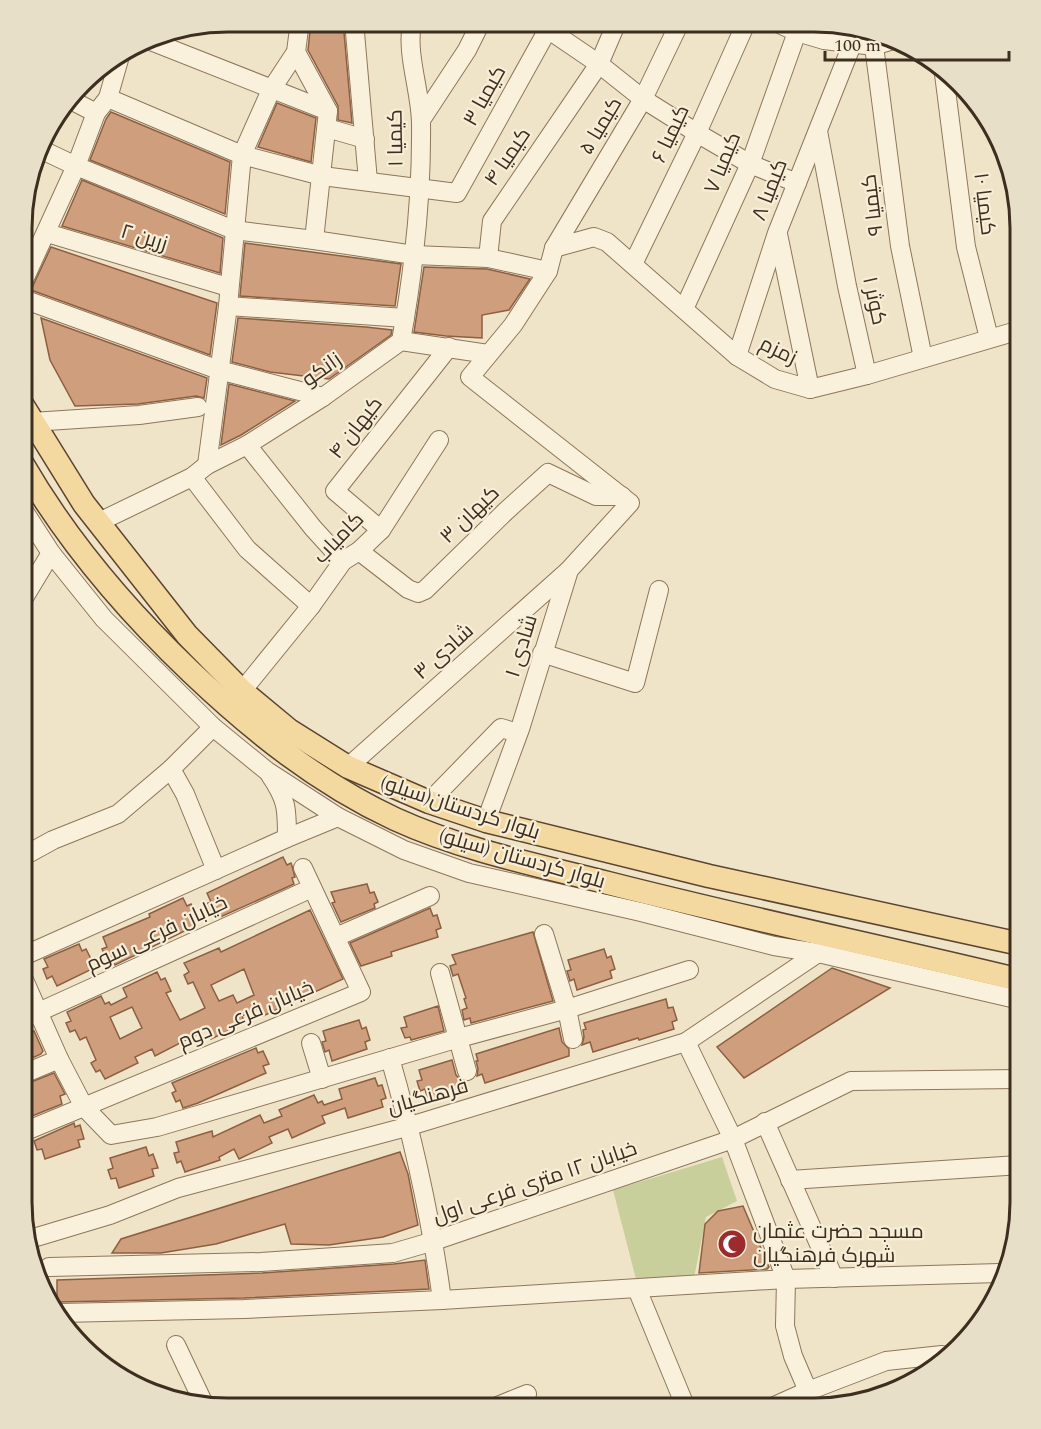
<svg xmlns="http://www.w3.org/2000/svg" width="1041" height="1429" viewBox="0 0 1041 1429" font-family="Spectral,Cairo,serif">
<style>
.green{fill:#c9cf9b}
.building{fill:#cf9f7d;stroke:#8d5f41;stroke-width:1.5;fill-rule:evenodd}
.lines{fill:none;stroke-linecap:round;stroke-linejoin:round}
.minor-casing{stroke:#8d765c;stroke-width:20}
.major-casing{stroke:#5b4430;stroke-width:25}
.minor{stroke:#faf1dc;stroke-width:18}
.major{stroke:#f3d9a0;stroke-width:22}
.labels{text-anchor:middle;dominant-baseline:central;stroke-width:4.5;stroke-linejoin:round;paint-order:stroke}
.street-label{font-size:21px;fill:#3d2e20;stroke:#f7eed8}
.poi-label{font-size:21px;fill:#3d2e20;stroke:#f7eed8;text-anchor:start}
.rim{fill:none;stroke:#3d2e20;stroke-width:3}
</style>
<rect width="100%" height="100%" fill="#f0e4c8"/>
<polygon class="green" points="722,1157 737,1201 706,1217 694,1278 637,1283 613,1190"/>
<g class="building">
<polygon points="311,21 343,21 352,123 338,120 338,106 308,50"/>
<polygon points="277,103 316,118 311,162 258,147"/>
<polygon points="111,112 230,162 225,214 90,160 106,119"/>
<polygon points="82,180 223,238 220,273 62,226"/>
<polygon points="245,243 401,264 395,306 240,296"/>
<polygon points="51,247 217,303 210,355 31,290"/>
<polygon points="424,267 487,269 530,279 509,310 482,315 482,338 446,336 414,332"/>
<polygon points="41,318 207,378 204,398 196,396 138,404 75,406 50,360"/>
<polygon points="238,318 366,327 392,330 391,335 329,379 270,372 232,362"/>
<polygon points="229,384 295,401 241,435 221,445"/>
<polygon points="283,857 287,865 291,863 292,866 295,877 292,878 294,884 218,918 215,911 210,914 206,904 211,902 207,893"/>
<polygon points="367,884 370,893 374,892 378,902 374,904 375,908 341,922 332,903 335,902 331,892"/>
<polygon points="183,898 187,906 191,904 197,917 192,920 195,926 115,965 111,956 106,958 102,949 107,947 103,937 150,917 149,914"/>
<polygon points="430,908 433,916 437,915 441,928 436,930 438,937 391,952 392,956 361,966 350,943"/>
<path d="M310,910L343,979L263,1016L259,1008L242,1016L245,1023L211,1039L207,1029L155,1056L152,1049L135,1057L138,1063L105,1079L100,1070L96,1072L91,1063L96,1060L86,1037L80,1040L75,1030L70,1032L66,1023L71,1021L67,1012L101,996L105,1004L109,1002L111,1005L127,997L123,988L157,972L161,980L165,978L171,991L166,993L180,1020L199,1011L205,1008L193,982L188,984L184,975L189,972L184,963L219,948L221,952ZM244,969L254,995L237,1003L233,995L219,1001L211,985ZM132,1007L142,1028L120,1039L110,1017Z"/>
<polygon points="533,932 553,1001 471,1023 470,1018 464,1020 462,1010 467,1008 464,999 466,998 458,974 453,976 450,966 456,964 452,955"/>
<polygon points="79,944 82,951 86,949 92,961 87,964 90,970 57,986 52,976 47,979 43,969 48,967 44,959"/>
<polygon points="604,949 607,958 611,956 615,969 610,971 612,978 577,990 574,979 570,981 567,971 571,970 568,960"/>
<polygon points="832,968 890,988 744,1078 717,1047"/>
<polygon points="666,999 668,1008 673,1007 677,1020 672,1022 674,1029 639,1040 638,1038 593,1052 590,1042 582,1045 584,1037 583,1030 586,1029 584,1023"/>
<polygon points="438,1006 444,1031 411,1040 410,1037 405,1038 401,1028 407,1027 404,1017"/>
<polygon points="359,1020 362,1029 366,1027 370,1040 365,1042 367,1049 332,1061 329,1050 325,1052 322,1042 326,1041 323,1031"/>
<polygon points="559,1028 562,1042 569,1049 569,1056 485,1083 482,1074 477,1076 478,1069 476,1061 478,1061 476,1054"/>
<polygon points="34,1031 43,1051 41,1054 21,1063 21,1035"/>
<polygon points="256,1048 258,1053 263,1051 269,1064 263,1066 266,1073 198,1103 183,1108 180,1100 176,1102 172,1093 176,1091 172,1083"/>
<polygon points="452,1060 456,1075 462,1081 461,1081 463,1088 428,1100 425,1089 420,1091 417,1081 422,1080 419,1070"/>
<polygon points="54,1073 65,1094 60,1096 62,1104 32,1116 31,1113 27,1114 24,1104 21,1105 21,1086"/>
<polygon points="375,1078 378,1086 382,1085 386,1098 381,1100 383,1107 348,1118 345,1108 322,1116 325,1123 292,1138 288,1129 269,1137 272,1143 239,1159 234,1149 219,1157 220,1160 185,1172 181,1161 177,1163 174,1153 179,1152 176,1142 212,1131 213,1137 260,1115 264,1123 282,1116 279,1110 314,1095 318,1103 322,1101 324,1105 342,1099 339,1089"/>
<polygon points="74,1123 75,1127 80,1125 84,1139 78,1140 80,1147 45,1159 42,1149 37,1150 34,1141"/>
<polygon points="146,1147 149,1156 153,1154 158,1168 152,1169 154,1176 119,1188 116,1178 111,1179 108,1170 113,1168 110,1158"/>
<polygon points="400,1152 408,1174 418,1225 383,1237 329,1245 291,1244 285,1224 216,1244 161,1253 112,1253 121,1239"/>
<polygon points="743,1206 769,1267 767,1269 699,1273 705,1224 718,1211"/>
<polygon points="425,1260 429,1289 244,1298 57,1302 57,1280 262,1273 394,1264"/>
</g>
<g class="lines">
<g class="minor-casing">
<g id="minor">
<polyline points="354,21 368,181"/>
<polyline points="777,23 797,32 824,40 874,46 890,41"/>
<polyline points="549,30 599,64 643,99 697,133 750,164 797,183"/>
<polyline points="148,40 328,111"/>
<polyline points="874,46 900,246 923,358"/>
<polyline points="296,52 328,111 314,240"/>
<polyline points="944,74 966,247 989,338"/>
<polyline points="108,98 242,155 322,176 457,193 552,22"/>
<polyline points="69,99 96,113"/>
<polyline points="421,120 467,50 481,22"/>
<polyline points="327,128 365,139"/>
<polyline points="818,131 847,286 867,375"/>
<polyline points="40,149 76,166 234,230 314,240 414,255 488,258 492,221 599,64 617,22"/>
<polyline points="47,233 228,287"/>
<polyline points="778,234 810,389"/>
<polyline points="554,248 594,237 607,242 737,356 775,379 810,389 867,375 1020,330"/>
<polyline points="488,258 548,271"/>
<polyline points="633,264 697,133 746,23"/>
<polyline points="23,282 76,166 96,113 108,98 120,56"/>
<polyline points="23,299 219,370 323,397"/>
<polyline points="228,306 405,318"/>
<polyline points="684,309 750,164 797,32"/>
<polyline points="401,341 488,354"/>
<polyline points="737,356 777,233 853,42"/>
<polyline points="32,422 139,415 198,407"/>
<polyline points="247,445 313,528 343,561"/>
<polyline points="207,465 228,306 242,155 271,90 296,52 300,21"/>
<polyline points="192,477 247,549 311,606"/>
<polyline points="22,508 51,553 104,619 213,727 267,771 338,817 404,850 469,873 641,912 774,946 818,953 1020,1000"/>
<path d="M99,522L192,477L207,465L247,445L323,397L401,341C414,269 422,195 421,122C420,88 406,55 412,22"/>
<polyline points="381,530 335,491 449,347"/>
<polyline points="359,551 408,589 418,593 425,590 506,511 548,473 596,496 622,496"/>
<polyline points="22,601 51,553"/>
<polyline points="542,653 635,683 659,590"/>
<polyline points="242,691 311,606 343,561 359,551 381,530 439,440"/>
<polyline points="348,767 568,571"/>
<polyline points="171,769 185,794 216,870"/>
<path d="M270,775C287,800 287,808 287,838"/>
<polyline points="429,802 501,728 518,733"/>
<polyline points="486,821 520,729 569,570 630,503 470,377 513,325 548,271 554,248 643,99 680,22"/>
<polyline points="22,857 53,840 118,814 171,769 213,727"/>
<polyline points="544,934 567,1009 573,1039"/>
<polyline points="336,937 430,896"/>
<polyline points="21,957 287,838 338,817"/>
<polyline points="21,973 59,1059 84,1107 111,1135 157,1127 459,1038 567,1009 689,970"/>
<polyline points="440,973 467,1071"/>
<polyline points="21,1020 312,888"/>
<polyline points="686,1042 733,1139 786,1279 785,1326 793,1356 808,1391"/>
<polyline points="311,1043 322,1079"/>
<path d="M390,1058C413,1138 431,1218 442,1300"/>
<polyline points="21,1075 59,1059"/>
<polyline points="765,1122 834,1278"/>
<polyline points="21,1133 361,992 303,868"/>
<polyline points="790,1180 1020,1165"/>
<polyline points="30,1239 110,1215 178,1188 410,1126 686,1042 818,953"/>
<polyline points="49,1267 261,1262 393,1253 434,1241 733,1139 851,1081 1020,1079"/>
<polyline points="637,1289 686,1408"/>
<polyline points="59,1313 244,1309 442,1300 786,1279 1000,1273"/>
<polyline points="176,1345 205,1406"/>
<polyline points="495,1407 527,1394"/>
<polyline points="770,1408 808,1391 886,1361 942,1355"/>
</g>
</g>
<g class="major-casing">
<g id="major">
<polyline points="22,404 84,504 187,635 242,691 289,730 348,767 429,802 486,821 709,876 1020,944"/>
<path d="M22,463C67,541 126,610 191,672C253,731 318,783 395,819C463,850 537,865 608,883C745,918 883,947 1020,980"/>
</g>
</g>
<use href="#minor" class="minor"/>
<use href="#major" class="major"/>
</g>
<defs>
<g id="mosque-disc" transform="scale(1.5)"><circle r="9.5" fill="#9e2a2b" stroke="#f7eed8"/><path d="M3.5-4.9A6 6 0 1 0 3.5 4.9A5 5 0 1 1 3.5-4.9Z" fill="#fff"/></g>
</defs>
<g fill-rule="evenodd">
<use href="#mosque-disc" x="732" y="1244"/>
</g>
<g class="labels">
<g class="street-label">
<text transform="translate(485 96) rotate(-61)">کیمیا ۳</text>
<text transform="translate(601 126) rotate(-59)">کیمیا ۵</text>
<text transform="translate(671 134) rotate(-65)">کیمیا ۶</text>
<text transform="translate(396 138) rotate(-91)">کیمیا ۱</text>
<text transform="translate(508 157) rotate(-56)">کیمیا ۴</text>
<text transform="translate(723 163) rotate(-68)">کیمیا ۷</text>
<text transform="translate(770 190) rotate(-69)">کیمیا ۸</text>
<text transform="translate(984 204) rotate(83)">کیمیا ۱۰</text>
<text transform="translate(873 205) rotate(-97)">کیمیا ۹</text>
<text transform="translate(144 238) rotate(17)">زرین ۲</text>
<text transform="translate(874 301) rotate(78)">کوثر ۱</text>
<text transform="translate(778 351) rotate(26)">زمزم</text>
<text transform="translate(322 370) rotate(-35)">زانکو</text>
<text transform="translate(356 428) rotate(-52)">کیهان ۴</text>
<text transform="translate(470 515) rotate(-44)">کیهان ۳</text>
<text transform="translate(339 538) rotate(-46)">کامیاب</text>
<text transform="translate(522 646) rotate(-73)">شادی ۱</text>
<text transform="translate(444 652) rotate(-42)">شادی ۳</text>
<text transform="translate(460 808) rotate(18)">بلوار کردستان(سیلو)</text>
<text transform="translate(522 859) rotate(16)">بلوار کردستان (سیلو)</text>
<text transform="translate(157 934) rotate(-25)">خیابان فرعی سوم</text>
<text transform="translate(246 1015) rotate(-23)">خیابان فرعی دوم</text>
<text transform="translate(428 1097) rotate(-16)">فرهنگیان</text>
<text transform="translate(535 1183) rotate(-19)">خیابان ۱۲ متری فرعی اول</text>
</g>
<g class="poi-label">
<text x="753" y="1232">مسجد حضرت عثمان<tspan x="753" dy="24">شهرک فرهنگیان</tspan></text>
</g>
</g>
<path d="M0 0H1041V1429H0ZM228 32H814A196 196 0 0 1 1010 228V1202A196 196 0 0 1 814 1398H228A196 196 0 0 1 32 1202V228A196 196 0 0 1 228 32Z" fill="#e8dfc9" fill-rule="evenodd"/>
<path class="rim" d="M228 32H814A196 196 0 0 1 1010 228V1202A196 196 0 0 1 814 1398H228A196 196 0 0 1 32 1202V228A196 196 0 0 1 228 32Z"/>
<path d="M825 51v9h184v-9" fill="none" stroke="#3d2e20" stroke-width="3"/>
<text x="834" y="51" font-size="18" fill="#3d2e20" stroke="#f7eed8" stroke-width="4.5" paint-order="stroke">100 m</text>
</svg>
